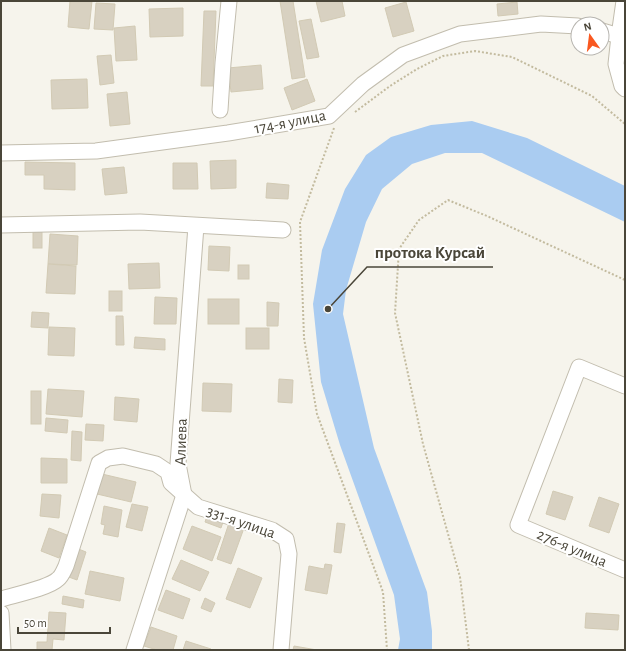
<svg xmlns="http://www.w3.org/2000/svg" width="626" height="651" viewBox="0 0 626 651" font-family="'Alegreya Sans',sans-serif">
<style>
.water{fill:#aaccf1}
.building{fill:#d8d1c1;stroke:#d2cab4}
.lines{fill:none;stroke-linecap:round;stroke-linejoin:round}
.minor-casing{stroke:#c2bdae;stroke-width:17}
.path{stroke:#c3bb9f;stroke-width:2;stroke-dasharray:2 2;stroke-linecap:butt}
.minor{stroke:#fff;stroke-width:15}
.labels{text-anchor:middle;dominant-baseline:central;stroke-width:4;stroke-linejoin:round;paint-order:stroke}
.street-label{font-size:16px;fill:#4a4639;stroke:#fff}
.leader{fill:none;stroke:#4a4639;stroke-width:1.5}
.callout-dot{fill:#4a4639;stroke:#fff;stroke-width:1.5}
.callout-label{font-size:17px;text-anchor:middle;font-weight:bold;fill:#4a4639;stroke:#fff;stroke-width:4;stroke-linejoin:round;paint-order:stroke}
</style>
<rect width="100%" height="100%" fill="#f6f4ec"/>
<polygon class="water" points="472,121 527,138 625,186 625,222 482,153 445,153 412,164 382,189 366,222 346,290 343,314 374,448 427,592 432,631 432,650 398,650 400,639 394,595 340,445 321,382 313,304 322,250 345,189 366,155 391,137 431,125"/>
<g class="building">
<polygon points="70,1 92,1 89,29 68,27"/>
<polygon points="280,1 293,1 305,77 292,79"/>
<polygon points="316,1 342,1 345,16 321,22"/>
<polygon points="406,2 414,31 393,37 385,8"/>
<polygon points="517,2 518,14 498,16 497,4"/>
<polygon points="96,3 115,4 113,30 94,29"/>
<polygon points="183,8 183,36 150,37 149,9"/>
<polygon points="204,11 216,11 213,86 201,86"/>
<polygon points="311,19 319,57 307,59 299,21"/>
<polygon points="135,26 137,60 116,61 114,28"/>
<polygon points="111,55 114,83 100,85 97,56"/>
<polygon points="261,65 263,89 231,92 228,68"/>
<polygon points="87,79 88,108 52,109 51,80"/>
<polygon points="307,79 315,101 292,110 284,88"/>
<polygon points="127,92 130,124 110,126 107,94"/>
<polygon points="236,160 236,188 211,189 210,161"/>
<polygon points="25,162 75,163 75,190 44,189 44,175 25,175"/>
<polygon points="173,163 197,163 198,189 173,189"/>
<polygon points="124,167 127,193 105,195 102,169"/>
<polygon points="267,183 289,185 288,199 266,198"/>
<rect x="33" y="232" width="9" height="16"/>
<polygon points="50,234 78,236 77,265 48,264"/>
<polygon points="209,246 230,247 229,271 208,270"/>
<polygon points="159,263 160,288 129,289 128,264"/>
<polygon points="48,264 76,266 75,294 46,293"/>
<rect x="238" y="265" width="11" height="14"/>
<rect x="109" y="291" width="13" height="20"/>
<polygon points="155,297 177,298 176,324 154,324"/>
<rect x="208" y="299" width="31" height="25"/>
<polygon points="267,302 279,303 278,326 267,326"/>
<polygon points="32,312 49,313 48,328 31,327"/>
<polygon points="116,316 123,316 124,345 116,345"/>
<polygon points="49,327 75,328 74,356 48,355"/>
<rect x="246" y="328" width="23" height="21"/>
<polygon points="135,337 165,339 165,350 134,348"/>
<polygon points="279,379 293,380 292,403 278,402"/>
<polygon points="203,383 232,384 231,412 202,411"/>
<polygon points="48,389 84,391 82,417 46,414"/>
<rect x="31" y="391" width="10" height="33"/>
<polygon points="115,397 139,399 137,422 114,420"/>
<polygon points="46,418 68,420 67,433 45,431"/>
<polygon points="86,424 104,425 103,441 85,440"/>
<polygon points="72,431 82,432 81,461 71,460"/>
<polygon points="41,458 67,459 67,483 41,483"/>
<polygon points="102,474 136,482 131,502 97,494"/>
<polygon points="553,491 573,497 565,520 546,514"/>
<polygon points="42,494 61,495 59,518 40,516"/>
<polygon points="599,497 619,504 609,533 589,526"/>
<polygon points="132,504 148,507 142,531 126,527"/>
<polygon points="104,506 122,510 118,537 103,534 105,525 101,524"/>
<polygon points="207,516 223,522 221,528 205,522"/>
<polygon points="229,523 244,528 231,564 217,559"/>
<polygon points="337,523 345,524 341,553 334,552"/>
<polygon points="192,526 221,537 212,561 183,549"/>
<polygon points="49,528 67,535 59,558 41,551"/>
<polygon points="76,548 86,552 77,580 66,576"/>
<polygon points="181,560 209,572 200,591 172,579"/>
<polygon points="325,564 332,565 327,594 305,590 309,566 324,569"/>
<polygon points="238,568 262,578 250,608 226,599"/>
<polygon points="90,571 124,578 120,601 85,594"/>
<polygon points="166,590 190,599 183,619 158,610"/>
<polygon points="63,596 84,600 83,608 62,604"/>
<polygon points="205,598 215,603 211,612 201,608"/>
<polygon points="49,612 66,613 64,640 53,639 52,650 37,650 37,642 47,642"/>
<polygon points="586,613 619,615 618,630 585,628"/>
<polygon points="151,627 177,636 173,650 157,650 144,646"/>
<polygon points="186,641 211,649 210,650 183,650"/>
<polygon points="294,646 317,650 293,650"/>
</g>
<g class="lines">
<g class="minor-casing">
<g id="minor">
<polyline points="602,31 619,36 616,64 622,86 625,89"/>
<polyline points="619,36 624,1"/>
<polyline points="220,110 223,63 229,1"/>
<polyline points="1,153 96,151 228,133 329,116 363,84 403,55 460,34 541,24 578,26"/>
<polyline points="1,225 140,222 283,230"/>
<polyline points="625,386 579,367 518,525 625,570"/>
<path d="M1,599C14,595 49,588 58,579C62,576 64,570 66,566L99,463L108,458L123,456L156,464L168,472L171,483L198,507L272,530L286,539L289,554L281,650"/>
<polyline points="1,613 3,650"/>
<polyline points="134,650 184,495 178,464 196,226"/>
</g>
</g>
<g class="path">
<polyline points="355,112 390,86 417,69 443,56 475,51 512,57 592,96 625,124"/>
<polyline points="334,128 300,222 304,338 317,414 383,592 387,650"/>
<polyline points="469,650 460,577 423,444 395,313 399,249 419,220 448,200 487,216 625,280"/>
</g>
<use href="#minor" class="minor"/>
</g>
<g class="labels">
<g class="street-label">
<text transform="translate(290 122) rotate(-11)">174-я улица</text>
<text transform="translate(181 442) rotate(-88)">Алиева</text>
<text transform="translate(241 522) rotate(19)">331-я улица</text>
<text transform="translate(572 548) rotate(23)">276-я улица</text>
</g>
</g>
<path class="leader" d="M328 309L367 267H493"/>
<circle class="callout-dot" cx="328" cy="309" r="4"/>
<g class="callout-label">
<text x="430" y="258">протока Курсай</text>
</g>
<rect width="626" height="651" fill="none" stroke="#4a4639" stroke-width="4"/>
<g transform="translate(590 36) rotate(346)"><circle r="19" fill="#ffffff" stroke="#b7b5b0"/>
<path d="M0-3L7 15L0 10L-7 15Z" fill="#f95820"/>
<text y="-6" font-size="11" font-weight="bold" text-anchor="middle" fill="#4a4639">N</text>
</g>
<path d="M18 627v6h92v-6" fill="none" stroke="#4a4639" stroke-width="2"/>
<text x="24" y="627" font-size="12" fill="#4a4639" stroke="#ffffff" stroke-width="3" paint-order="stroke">50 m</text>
</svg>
